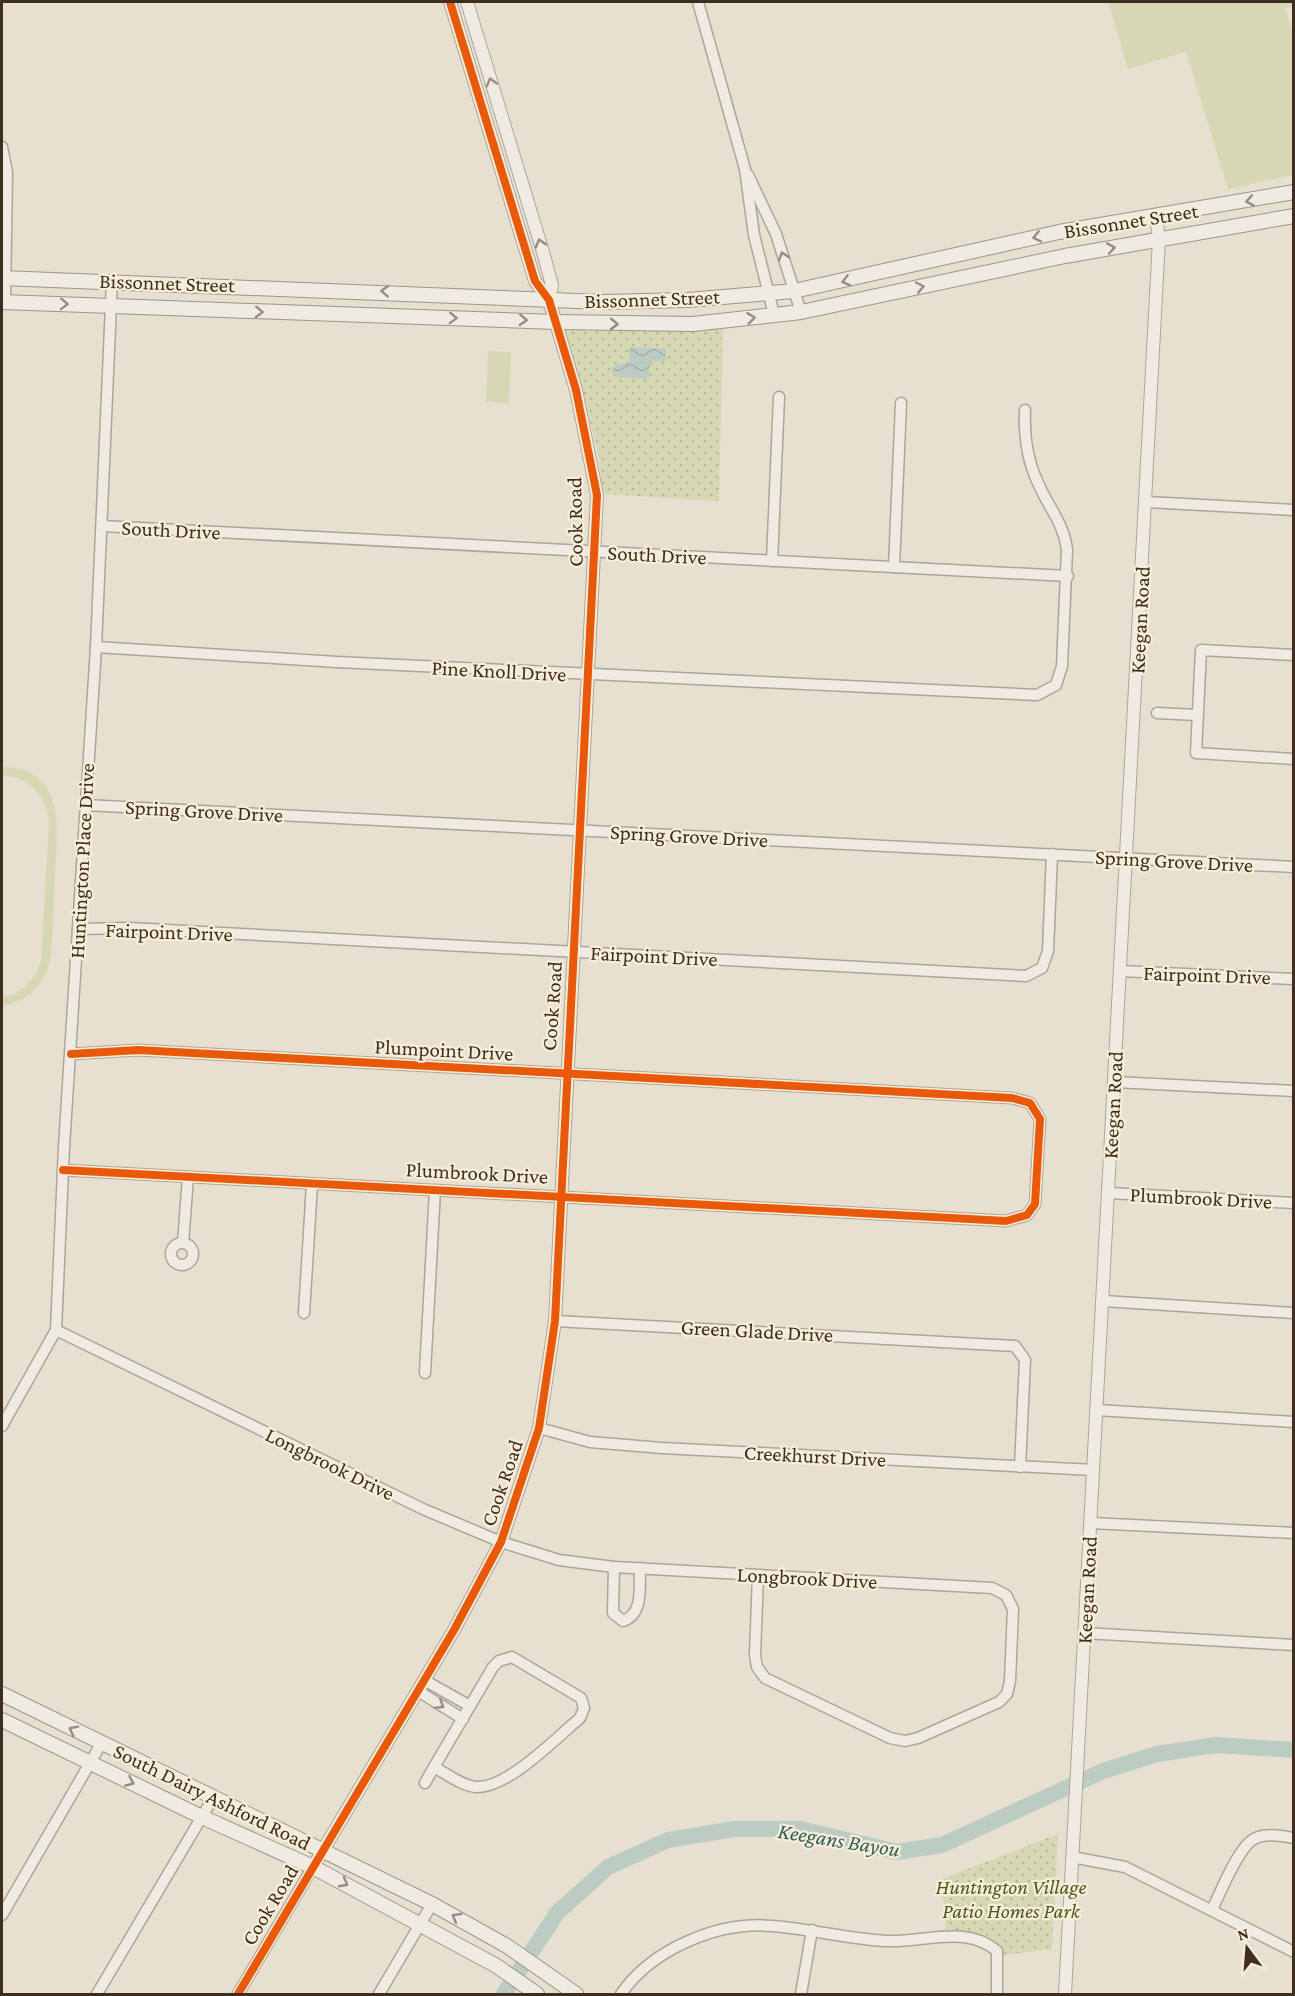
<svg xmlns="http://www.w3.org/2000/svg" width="1295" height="1996" viewBox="0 0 1295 1996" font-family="'Crimson Pro',serif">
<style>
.grass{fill:#d6d7b3}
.park{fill:url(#park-dots)}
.water{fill:url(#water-waves)}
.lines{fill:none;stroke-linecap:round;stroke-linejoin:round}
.river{stroke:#bcccc2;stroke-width:16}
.minor-casing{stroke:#ada599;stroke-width:13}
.tertiary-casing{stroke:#ada599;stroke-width:14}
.secondary-casing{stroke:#9c958a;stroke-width:16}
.minor{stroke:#efebe3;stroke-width:10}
.tertiary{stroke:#efebe3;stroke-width:12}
.secondary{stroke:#efebe3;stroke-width:14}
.cycleway-casing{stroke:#f7eed8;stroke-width:11}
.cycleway{stroke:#e8590c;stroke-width:8}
.oneway{stroke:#968c82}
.labels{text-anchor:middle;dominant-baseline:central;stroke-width:4.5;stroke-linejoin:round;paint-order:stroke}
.street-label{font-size:21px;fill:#3d2e20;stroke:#f7eed8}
.park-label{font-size:21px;font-style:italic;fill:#4d5a26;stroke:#f7eed8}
.water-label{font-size:22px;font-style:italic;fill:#2f5d5a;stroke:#f7eed8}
</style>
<defs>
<pattern id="park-dots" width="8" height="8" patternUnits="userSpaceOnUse" patternTransform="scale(1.5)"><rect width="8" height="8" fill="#d6d7b3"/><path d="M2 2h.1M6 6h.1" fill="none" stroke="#b9b99a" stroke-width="1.8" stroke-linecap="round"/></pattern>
<pattern id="water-waves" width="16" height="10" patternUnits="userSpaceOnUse" patternTransform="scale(1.5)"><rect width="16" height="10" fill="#bcccc2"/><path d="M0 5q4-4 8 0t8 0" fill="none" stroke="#a2b0a6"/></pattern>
</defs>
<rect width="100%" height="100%" fill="#e7e0d1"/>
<g class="grass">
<polygon points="1108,2 1293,2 1293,6 1285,9 1294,33 1293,175 1228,189 1186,52 1128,69"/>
<polygon points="488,351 511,352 509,404 486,401"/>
<path d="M2,767C66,767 58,830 55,874C54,901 53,927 51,954C48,982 30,1001 2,1006V997C22,994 35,980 41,961L49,824C48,797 30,776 2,776Z"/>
</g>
<g class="park">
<polygon points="565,328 723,329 719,501 603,494 597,448"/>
<path d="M1058,1834L1052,1949L1004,1955C998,1933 966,1931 946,1931L942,1879Z"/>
</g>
<polygon class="water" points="630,347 666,349 665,362 650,361 649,379 616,377 612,373 613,368 617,364 629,364"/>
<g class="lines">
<polyline class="river" points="504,1994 557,1913 608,1867 668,1840 735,1829 801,1829 897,1852 942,1845 1103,1771 1157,1754 1216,1745 1294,1750"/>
<g class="minor-casing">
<g id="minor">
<polyline points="698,2 745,169 754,235 774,315"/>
<polyline points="2,147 7,172 5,302"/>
<polyline points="748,175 776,234 801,312"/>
<polyline points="1147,502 1294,510"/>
<polyline points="102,526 1068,576"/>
<polyline points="772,561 779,397"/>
<polyline points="894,567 901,403"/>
<path d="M96,647L337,662L1037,695L1056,685L1062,666L1067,550C1064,523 1048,507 1038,483C1027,460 1024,434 1025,410"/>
<polyline points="1294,655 1201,650 1196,753 1294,759"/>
<polyline points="1157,713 1197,715"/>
<polyline points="85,805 1294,867"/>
<polyline points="78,929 129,928 1026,976 1042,968 1048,951 1052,854"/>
<polyline points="1121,971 1294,979"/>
<polyline points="1115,1082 1294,1091"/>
<polyline points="63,1170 1006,1221 1027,1215 1035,1204 1040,1119 1030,1103 1012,1098 138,1050 71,1054"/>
<polyline points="1109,1193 1294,1203"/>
<polyline points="183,1243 188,1177"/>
<circle cx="182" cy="1254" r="11"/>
<polyline points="1103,1301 1294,1313"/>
<polyline points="304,1313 312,1184"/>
<polyline points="555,1321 1015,1346 1025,1360 1020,1467"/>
<polyline points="56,1330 423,1509 501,1542 559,1560 614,1567 992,1588 1006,1595 1013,1609 1010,1681 1007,1694 999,1702 918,1738 905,1741 890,1738 765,1678 757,1667 755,1655 758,1575"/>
<polyline points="425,1373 435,1190"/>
<polyline points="1097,1410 1294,1422"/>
<polyline points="2,1426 56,1330 64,1147 96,647 112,281"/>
<polyline points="539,1428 590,1442 662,1448 1093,1470"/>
<polyline points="1091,1523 1294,1533"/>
<path d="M614,1567L613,1613L623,1621C644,1614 639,1587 640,1568"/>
<polyline points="1084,1633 1294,1645"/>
<polyline points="424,1680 470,1706"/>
<polyline points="418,1691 463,1719"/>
<path d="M425,1783L434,1767L493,1667L499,1661L512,1657L581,1698L584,1708L580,1718C556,1738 507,1789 476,1787C462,1786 447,1774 434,1767"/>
<polyline points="1072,1857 1125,1867 1294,1952"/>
<path d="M1212,1910C1220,1893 1240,1843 1256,1838C1267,1833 1282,1836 1294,1838"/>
<polyline points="2,1915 101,1744"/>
<polyline points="97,1994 213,1798"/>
<polyline points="238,1994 313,1867"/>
<polyline points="379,1994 432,1904"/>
<path d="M621,1994C652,1949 718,1921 773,1926C811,1929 848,1939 886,1941C924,1943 965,1924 997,1951V1994"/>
<polyline points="801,1994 812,1930"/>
</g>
</g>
<g class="tertiary-casing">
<g id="tertiary">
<polyline points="467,2 543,252 552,285 549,300"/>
<polyline points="313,1867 454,1630 501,1542 539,1428 555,1321 597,495 576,390 549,300 535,281 450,2"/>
<polyline points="1065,1994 1159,239 1156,216"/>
</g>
</g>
<g class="secondary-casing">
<g id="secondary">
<polyline points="2,278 602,302 688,300 794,291 1059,232 1294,192"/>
<polyline points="2,302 556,322 693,324 801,312 1065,256 1294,216"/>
<polyline points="2,1694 432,1904 507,1946 576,1994"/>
<polyline points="2,1720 202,1817 313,1867 495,1965 537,1994"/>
</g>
</g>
<use href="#minor" class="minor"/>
<use href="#tertiary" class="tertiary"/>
<use href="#secondary" class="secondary"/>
<g class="cycleway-casing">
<g id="cycleway">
<polyline points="63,1170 1006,1221 1027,1215 1035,1204 1040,1119 1030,1103 1012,1098 138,1050 71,1054"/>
<polyline points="238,1994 454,1630 501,1542 539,1428 555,1321 597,495 576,390 549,300 535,281 450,2"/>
</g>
</g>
<use href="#cycleway" class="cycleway"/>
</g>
<defs><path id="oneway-chevron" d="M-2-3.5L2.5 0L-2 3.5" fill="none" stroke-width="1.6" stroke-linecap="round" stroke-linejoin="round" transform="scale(1.5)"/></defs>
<g class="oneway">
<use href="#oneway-chevron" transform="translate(491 82) rotate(-106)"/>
<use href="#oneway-chevron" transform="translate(1250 201) rotate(170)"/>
<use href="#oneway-chevron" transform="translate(1037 237) rotate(167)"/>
<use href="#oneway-chevron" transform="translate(540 243) rotate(-107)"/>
<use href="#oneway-chevron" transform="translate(1111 248) rotate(-10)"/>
<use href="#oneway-chevron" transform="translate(783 256) rotate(-108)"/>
<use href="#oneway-chevron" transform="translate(846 281) rotate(166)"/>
<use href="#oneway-chevron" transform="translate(920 287) rotate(-12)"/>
<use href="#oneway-chevron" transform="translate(385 291) rotate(-177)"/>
<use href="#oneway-chevron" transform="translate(64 304) rotate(2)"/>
<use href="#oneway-chevron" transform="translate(259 312) rotate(2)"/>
<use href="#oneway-chevron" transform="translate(453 318) rotate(2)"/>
<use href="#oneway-chevron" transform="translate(751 318) rotate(-7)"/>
<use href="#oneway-chevron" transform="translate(523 320) rotate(3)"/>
<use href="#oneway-chevron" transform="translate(614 324) rotate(1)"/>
<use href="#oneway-chevron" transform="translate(440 1705) rotate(32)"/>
<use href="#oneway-chevron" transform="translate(73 1730) rotate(-153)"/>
<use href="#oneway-chevron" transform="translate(130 1782) rotate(24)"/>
<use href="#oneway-chevron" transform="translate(344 1883) rotate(28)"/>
<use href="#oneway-chevron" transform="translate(456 1917) rotate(-150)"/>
</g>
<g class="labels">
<g class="street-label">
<text transform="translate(1131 221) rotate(-9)">Bissonnet Street</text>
<text transform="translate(167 283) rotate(2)">Bissonnet Street</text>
<text transform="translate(652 299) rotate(-2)">Bissonnet Street</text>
<text transform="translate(575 522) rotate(-91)">Cook Road</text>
<text transform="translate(171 530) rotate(3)">South Drive</text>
<text transform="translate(657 555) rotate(3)">South Drive</text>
<text transform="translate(1140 620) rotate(-87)">Keegan Road</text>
<text transform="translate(499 671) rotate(3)">Pine Knoll Drive</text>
<text transform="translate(204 811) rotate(3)">Spring Grove Drive</text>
<text transform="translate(689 836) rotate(3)">Spring Grove Drive</text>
<text transform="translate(82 861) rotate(-87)">Huntington Place Drive</text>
<text transform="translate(1174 861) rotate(3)">Spring Grove Drive</text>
<text transform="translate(169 932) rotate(2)">Fairpoint Drive</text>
<text transform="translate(654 956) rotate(3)">Fairpoint Drive</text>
<text transform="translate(1207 975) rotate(2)">Fairpoint Drive</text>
<text transform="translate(552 1006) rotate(-86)">Cook Road</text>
<text transform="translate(444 1050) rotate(3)">Plumpoint Drive</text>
<text transform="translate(1113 1105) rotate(-87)">Keegan Road</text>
<text transform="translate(477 1173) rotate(3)">Plumbrook Drive</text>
<text transform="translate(1201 1198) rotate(3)">Plumbrook Drive</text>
<text transform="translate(757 1331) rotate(3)">Green Glade Drive</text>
<text transform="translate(815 1456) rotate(3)">Creekhurst Drive</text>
<text transform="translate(330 1464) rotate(26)">Longbrook Drive</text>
<text transform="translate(502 1483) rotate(-71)">Cook Road</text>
<text transform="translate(807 1578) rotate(3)">Longbrook Drive</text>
<text transform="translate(1087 1590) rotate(-87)">Keegan Road</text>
<text transform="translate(212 1797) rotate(26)">South Dairy Ashford Road</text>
<text transform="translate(270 1905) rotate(-59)">Cook Road</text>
</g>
<g class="park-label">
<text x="1011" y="1887">Huntington Village<tspan x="1011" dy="24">Patio Homes Park</tspan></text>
</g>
<g class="water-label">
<text transform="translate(839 1840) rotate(9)">Keegans Bayou</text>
</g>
</g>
<rect width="1295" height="1996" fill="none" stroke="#3d2e20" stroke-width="6"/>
<g transform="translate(1247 1948) rotate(344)" stroke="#f7eed8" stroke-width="4.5" paint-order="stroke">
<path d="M0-4.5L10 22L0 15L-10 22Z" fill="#3d2e20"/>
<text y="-9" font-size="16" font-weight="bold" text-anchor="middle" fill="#3d2e20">N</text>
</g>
</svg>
